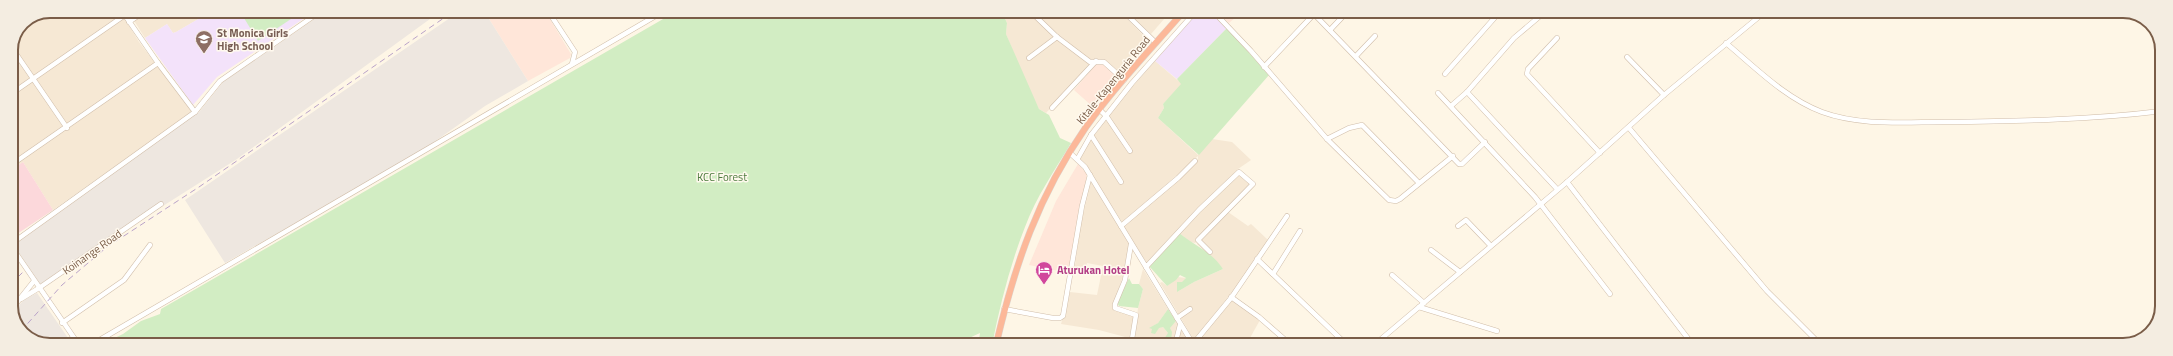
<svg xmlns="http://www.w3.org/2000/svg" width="2173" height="356" viewBox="0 0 2173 356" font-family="'Titillium Web',sans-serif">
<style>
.residential{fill:#f6e8d4}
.commercial{fill:#ffe6d9}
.industrial{fill:#eee7e0}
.education{fill:#f3e2fa}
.medical{fill:#fcd8db}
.green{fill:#d2edc3}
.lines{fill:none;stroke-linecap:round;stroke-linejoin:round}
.minor-casing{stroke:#d1beaa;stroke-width:5.5}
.highway-casing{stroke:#dcd5cf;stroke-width:7}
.minor{stroke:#fff;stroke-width:4.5}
.highway{stroke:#fcb899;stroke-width:6}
.rail{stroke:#baa3c9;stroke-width:1;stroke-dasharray:6 4;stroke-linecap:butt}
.labels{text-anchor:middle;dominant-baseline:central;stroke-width:3;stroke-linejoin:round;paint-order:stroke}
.education-label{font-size:11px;font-weight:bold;fill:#785e54;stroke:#fff9ee;text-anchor:start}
.street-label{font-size:11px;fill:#7a5d48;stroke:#fff9ee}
.park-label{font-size:11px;fill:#4c7a3c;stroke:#fff9ee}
.hotel-label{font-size:11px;font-weight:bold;fill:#b23c85;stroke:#fff9ee;text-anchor:start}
.rim{fill:none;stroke:#7a5d48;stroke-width:2}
</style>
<rect width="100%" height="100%" fill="#fef6e6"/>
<g class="residential">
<polygon points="50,11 120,11 139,42 192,112 53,210 23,162 11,170 11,50 22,23"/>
<polygon points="128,11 212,11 176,32 173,33 167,24 145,38"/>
<polygon points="1028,11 1090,65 1046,113 1039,109 1029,90 1006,34 1007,23 1002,12"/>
<polygon points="1034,11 1119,11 1146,38 1117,72 1100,59 1090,60 1042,21"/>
<polygon points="1127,11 1171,11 1151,34"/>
<polygon points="1155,61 1182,84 1163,104 1164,108 1158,118 1198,155 1212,139 1232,142 1251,160 1238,169 1147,263 1122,226 1167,190 1198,160 1198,156 1123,223 1079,157 1113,109"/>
<polygon points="1239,175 1250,185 1195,243 1190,242 1179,233"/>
<polygon points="1091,182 1129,243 1123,276 1112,309 1134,316 1129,338 1099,330 1061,324 1070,292 1097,295 1103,266 1087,263 1085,274 1074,272 1081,223"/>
<polygon points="1228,212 1248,226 1251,224 1268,240 1239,283 1194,340 1160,283 1162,282 1167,286 1178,277 1186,278 1177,292 1194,282 1223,269 1218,263 1197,244"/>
<polygon points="1143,269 1168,309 1158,323 1150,328 1163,327 1168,333 1171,341 1169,328 1176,321 1179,325 1174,345 1134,345 1138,308 1143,289 1139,284"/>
<polygon points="1231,299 1260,320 1246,345 1196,345 1195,343"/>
<polygon points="1181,330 1190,345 1176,345"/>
</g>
<g class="commercial">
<polygon points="484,11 545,11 571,54 570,58 528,81"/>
<polygon points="1216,11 1243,11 1229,23"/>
<polygon points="1097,63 1105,64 1118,76 1092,106 1074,90"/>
<polygon points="1078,164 1087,174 1069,273 1029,265 1056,201"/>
</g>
<g class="industrial">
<polygon points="326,11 441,11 237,159 40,284 14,245 199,112 223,82"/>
<polygon points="460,11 484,11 528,81 485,106 420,152 225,263 185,200"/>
<polygon points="37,293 68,338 62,345 45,345 22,333 12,312 24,300"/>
</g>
<g class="education">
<polygon points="212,11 315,11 217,77 193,105 145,38 167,24 173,33 176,32"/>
<polygon points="1198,11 1208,11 1227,28 1177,79 1155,61"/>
</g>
<polygon class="medical" points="23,162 53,210 11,238 11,170"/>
<g class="green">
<polygon points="255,11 303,11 258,41 244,18"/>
<path d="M677,11L1002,12L1007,23L1006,34L1039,109L1049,115L1060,138L1071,143C1055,170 1036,197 1025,227C1010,265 1000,305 992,345H978L980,333L954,345H100L123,334L141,321L160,314L161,309Z"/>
<polygon points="1227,28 1269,75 1199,155 1158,118 1164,108 1163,104 1181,84 1177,79"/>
<path d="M1179,233C1194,245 1212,252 1223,269L1194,282L1177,292V282H1182L1186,278L1180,275L1176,280L1167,286L1149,266Z"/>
<polygon points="1129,278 1132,284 1139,284 1143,289 1138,308 1119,306 1117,303"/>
<polygon points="1168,309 1176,321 1170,328 1172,332 1171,341 1164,339 1168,333 1163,327 1159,328 1155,334 1151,333 1152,329 1149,328 1158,323"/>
</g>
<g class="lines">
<g class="minor-casing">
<g id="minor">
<polyline points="122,11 158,63 195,112"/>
<polyline points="554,11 552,17 575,52 572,64"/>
<polyline points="1030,11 1057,37 1090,62 1104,62 1124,80"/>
<polyline points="1123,11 1156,43"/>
<polyline points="1213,11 1251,51 1327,139 1389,200 1396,201 1400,199 1453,156"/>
<polyline points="1316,11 1314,14 1459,164 1462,164 1485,142"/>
<polyline points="129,22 145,11"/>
<polyline points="1330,30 1348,11"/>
<polyline points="1557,38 1528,69 1527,74 1600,153"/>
<path d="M1726,43C1756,68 1785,98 1822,112C1860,126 1904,122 1944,122C2017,121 2089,120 2162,111"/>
<polyline points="12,48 67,128"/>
<polyline points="1356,56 1375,36"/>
<polyline points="1627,57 1664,95"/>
<polyline points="1029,58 1057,37"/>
<polyline points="1264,67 1314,14"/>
<polyline points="1445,74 1497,15 1492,11"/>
<polyline points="1467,92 1514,38 1546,11"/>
<polyline points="1438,93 1535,197 1610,294"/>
<polyline points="11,94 125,15"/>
<polyline points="1451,106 1467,92 1557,189"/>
<polyline points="1052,108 1096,61"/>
<polyline points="1100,110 1107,117 1130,151"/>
<polyline points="1629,128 1767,291 1821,345"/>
<polyline points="1091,135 1132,83 1196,11"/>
<polyline points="1327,139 1349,128 1362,125 1419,183"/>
<polyline points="1070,153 1085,167 1146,267 1199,210 1239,172 1253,184 1198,240 1210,252"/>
<polyline points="1078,158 1091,135 1121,182"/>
<polyline points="11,165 158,63"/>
<polyline points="1567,182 1693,345"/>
<polyline points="1121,226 1178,178 1195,161"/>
<polyline points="1458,226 1466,220 1490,245"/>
<polyline points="11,244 195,112 220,81 321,11"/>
<polyline points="1131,244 1125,280 1115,304 1115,308 1136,315 1131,345"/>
<polyline points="11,246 79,345"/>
<polyline points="1431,250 1460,272"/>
<polyline points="1257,259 1347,345"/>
<polyline points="1146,267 1177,318"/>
<polyline points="1273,274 1300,231"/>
<polyline points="1392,275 1424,303"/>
<polyline points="1231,297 1259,317 1291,345"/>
<polyline points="21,299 39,288 161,204"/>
<polyline points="1419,307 1497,331"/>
<polyline points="1004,309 1053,318 1060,318 1063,316 1082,206 1090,175"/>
<polyline points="1190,309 1177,318 1193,344 1231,298 1287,216"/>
<polyline points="11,310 34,281"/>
<polyline points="62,323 124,280 150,245"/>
<polyline points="65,345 73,337"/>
<polyline points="91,345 664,11"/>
<polyline points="1175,345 1180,325"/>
<polyline points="1374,345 1567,182 1664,95 1766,11"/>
</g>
</g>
<g class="highway-casing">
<path id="highway" d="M996,345C1015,264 1038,196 1086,127C1115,86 1151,49 1184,11"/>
</g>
<use href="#minor" class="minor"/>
<use href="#highway" class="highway"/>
<g class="rail">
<polyline points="11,284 23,272"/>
<polyline points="21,331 62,285 107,247 199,187 454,11"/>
</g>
</g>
<defs>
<g id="school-pin" transform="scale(0.9)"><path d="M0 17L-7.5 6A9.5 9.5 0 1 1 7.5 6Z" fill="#8d6e63" stroke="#fff9ee"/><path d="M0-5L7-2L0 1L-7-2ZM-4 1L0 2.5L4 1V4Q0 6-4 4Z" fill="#fff"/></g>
<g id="hotel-pin" transform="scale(0.9)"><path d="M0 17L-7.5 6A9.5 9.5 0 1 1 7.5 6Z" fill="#d1479c" stroke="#fff9ee"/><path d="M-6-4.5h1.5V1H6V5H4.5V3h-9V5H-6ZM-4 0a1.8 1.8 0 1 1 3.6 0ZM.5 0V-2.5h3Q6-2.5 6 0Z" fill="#fff"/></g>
</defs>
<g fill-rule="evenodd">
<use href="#school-pin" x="204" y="39"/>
<use href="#hotel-pin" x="1044" y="270"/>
</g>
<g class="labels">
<g class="education-label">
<text x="217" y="33">St Monica Girls<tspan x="217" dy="13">High School</tspan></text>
</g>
<g class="street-label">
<text transform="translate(1113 80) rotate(-51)">Kitale-Kapenguria Road</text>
<text transform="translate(92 252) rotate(-35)">Koinange Road</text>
</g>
<g class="park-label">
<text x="722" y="177">KCC Forest</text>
</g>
<g class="hotel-label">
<text x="1057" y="270">Aturukan Hotel</text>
</g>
</g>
<path d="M0 0H2173V356H0ZM50 18H2123A32 32 0 0 1 2155 50V306A32 32 0 0 1 2123 338H50A32 32 0 0 1 18 306V50A32 32 0 0 1 50 18Z" fill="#f4ede1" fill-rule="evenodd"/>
<path class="rim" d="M50 18H2123A32 32 0 0 1 2155 50V306A32 32 0 0 1 2123 338H50A32 32 0 0 1 18 306V50A32 32 0 0 1 50 18Z"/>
</svg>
